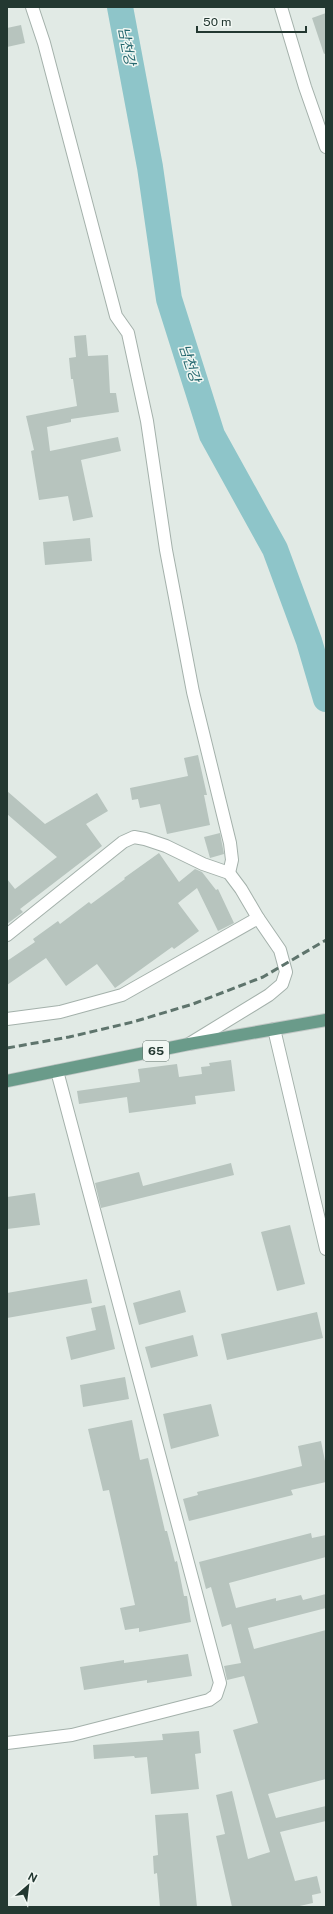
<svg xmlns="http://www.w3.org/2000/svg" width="333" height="1914" viewBox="0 0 333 1914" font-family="'Public Sans','Noto Sans KR',sans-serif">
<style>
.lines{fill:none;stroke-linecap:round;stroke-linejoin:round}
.river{stroke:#8ec5c9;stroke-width:26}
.building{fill:#b7c4be}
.minor-casing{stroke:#a4b1ab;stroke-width:14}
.primary-casing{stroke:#c1c7c5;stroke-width:14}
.minor{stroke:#fff;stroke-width:12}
.primary{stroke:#6a9b8a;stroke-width:12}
.rail{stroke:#5e746c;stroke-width:3;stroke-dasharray:8 4;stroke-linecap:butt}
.labels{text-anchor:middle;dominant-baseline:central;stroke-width:3;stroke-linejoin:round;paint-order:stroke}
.shield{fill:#f1f7f3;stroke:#61716b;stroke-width:1}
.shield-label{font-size:12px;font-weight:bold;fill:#233831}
.water-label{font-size:14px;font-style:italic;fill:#24676e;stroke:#f1f7f3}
</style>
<rect width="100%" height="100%" fill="#e1eae5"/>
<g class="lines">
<polyline class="river" points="120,7 150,167 169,299 212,435 275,549 309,641 326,699"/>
</g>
<g class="building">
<polygon points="326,13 326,53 324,54 312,18"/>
<polygon points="21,25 25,43 7,47 7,28"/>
<polygon points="86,335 88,356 108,355 110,393 116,393 119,412 71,419 71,422 47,427 50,451 118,437 121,451 81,460 93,517 73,521 68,496 39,500 31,451 34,450 26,416 77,406 73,379 71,379 69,358 76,357 74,336"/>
<polygon points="90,538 92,561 45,565 43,542"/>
<polygon points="198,755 207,795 204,795 210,825 167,834 160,804 140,808 138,799 132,800 130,788 188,776 184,758"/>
<polygon points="7,791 45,824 97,793 108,811 86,824 102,846 20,909 23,912 7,924 7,879 15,889 57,857 7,814"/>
<polygon points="220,833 224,854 210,858 204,837"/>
<polygon points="159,853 179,882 195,869 202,872 216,890 218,889 234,923 218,931 197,888 178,903 199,931 174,949 172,947 115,988 97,964 66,986 46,958 7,985 7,961 35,942 33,939 58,921 60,924 89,902 91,904 125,879 124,878"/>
<polygon points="231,1060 235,1091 195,1096 196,1104 129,1113 127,1097 79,1104 77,1091 140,1082 138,1069 177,1064 179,1077 202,1074 201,1067 210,1066 209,1063"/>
<polygon points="231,1163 234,1175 101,1208 95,1183 139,1172 143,1186"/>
<polygon points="35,1193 40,1225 7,1229 7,1197"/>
<polygon points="290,1225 305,1284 277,1291 261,1232"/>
<polygon points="87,1279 92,1303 7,1318 7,1293"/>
<polygon points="180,1290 186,1312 139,1325 133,1303"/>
<polygon points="105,1305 115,1349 71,1360 66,1337 96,1330 91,1308"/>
<polygon points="317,1312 323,1338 227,1360 221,1334"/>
<polygon points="193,1335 198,1356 151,1368 145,1347"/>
<polygon points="125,1377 129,1399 83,1407 80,1385"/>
<polygon points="211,1404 219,1436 171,1449 163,1414"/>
<polygon points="132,1420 140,1460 148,1458 165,1531 167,1531 175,1562 177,1561 184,1596 187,1596 191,1622 139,1632 139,1628 125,1630 120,1608 135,1605 109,1490 103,1491 88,1429"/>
<polygon points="321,1441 326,1466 326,1482 291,1490 293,1495 189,1521 183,1499 198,1495 197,1492 302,1466 298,1446"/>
<polygon points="311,1533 312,1538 326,1535 326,1557 229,1583 236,1608 276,1598 276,1601 301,1595 303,1600 326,1594 326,1608 248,1628 254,1649 326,1630 326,1779 268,1794 276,1818 326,1806 326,1821 280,1832 295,1881 317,1876 321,1893 312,1895 313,1903 295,1907 232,1907 216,1836 225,1834 216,1795 232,1791 248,1859 270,1852 233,1730 258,1723 244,1676 227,1680 224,1666 241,1663 231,1624 222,1627 211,1587 206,1589 199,1562"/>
<polygon points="188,1654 192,1676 147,1683 147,1680 84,1690 80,1667 124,1660 124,1663"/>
<polygon points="199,1731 201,1753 195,1754 199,1789 151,1794 147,1757 135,1758 134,1756 94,1759 93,1745 163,1740 162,1734"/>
<polygon points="188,1813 197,1907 160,1907 157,1873 154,1874 153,1856 158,1855 155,1815"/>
</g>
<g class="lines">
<g class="minor-casing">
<g id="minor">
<polyline points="32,7 44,43 116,316 128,333 147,421 166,550 193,692 230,843 232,860 229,873"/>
<polyline points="281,7 305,87 326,147"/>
<polyline points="7,935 123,842 134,837 145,839 166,846 203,864 229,873 241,889 258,918 280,950 286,972 282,984 269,995 189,1044"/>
<polyline points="7,1019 60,1012 122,995 258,918"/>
<polyline points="274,1029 326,1249"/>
<polyline points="7,1743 72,1735 209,1700 216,1695 220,1683 57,1071"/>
</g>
</g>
<g class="primary-casing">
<polyline id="primary" points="7,1081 189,1044 326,1020"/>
</g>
<use href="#minor" class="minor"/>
<use href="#primary" class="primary"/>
<polyline class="rail" points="7,1048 69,1037 133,1022 193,1004 263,977 326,940"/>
</g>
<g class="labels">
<rect class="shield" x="143" y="1041" width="26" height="20" rx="3"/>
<g class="shield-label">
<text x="156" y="1051">65</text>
</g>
<g class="water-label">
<text transform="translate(127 46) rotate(79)">남천강</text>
<text transform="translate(190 363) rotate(72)">남천강</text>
</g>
</g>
<rect width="333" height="1914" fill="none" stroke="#233831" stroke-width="16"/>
<g transform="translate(28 1886) rotate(28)" stroke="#f1f7f3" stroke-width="3" paint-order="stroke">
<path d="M0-3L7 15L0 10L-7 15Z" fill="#233831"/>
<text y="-6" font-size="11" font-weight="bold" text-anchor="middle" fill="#233831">N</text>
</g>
<path d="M197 26v6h109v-6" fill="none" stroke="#233831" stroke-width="2"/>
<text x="203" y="26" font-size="12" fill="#233831" stroke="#f1f7f3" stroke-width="3" paint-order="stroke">50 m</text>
</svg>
